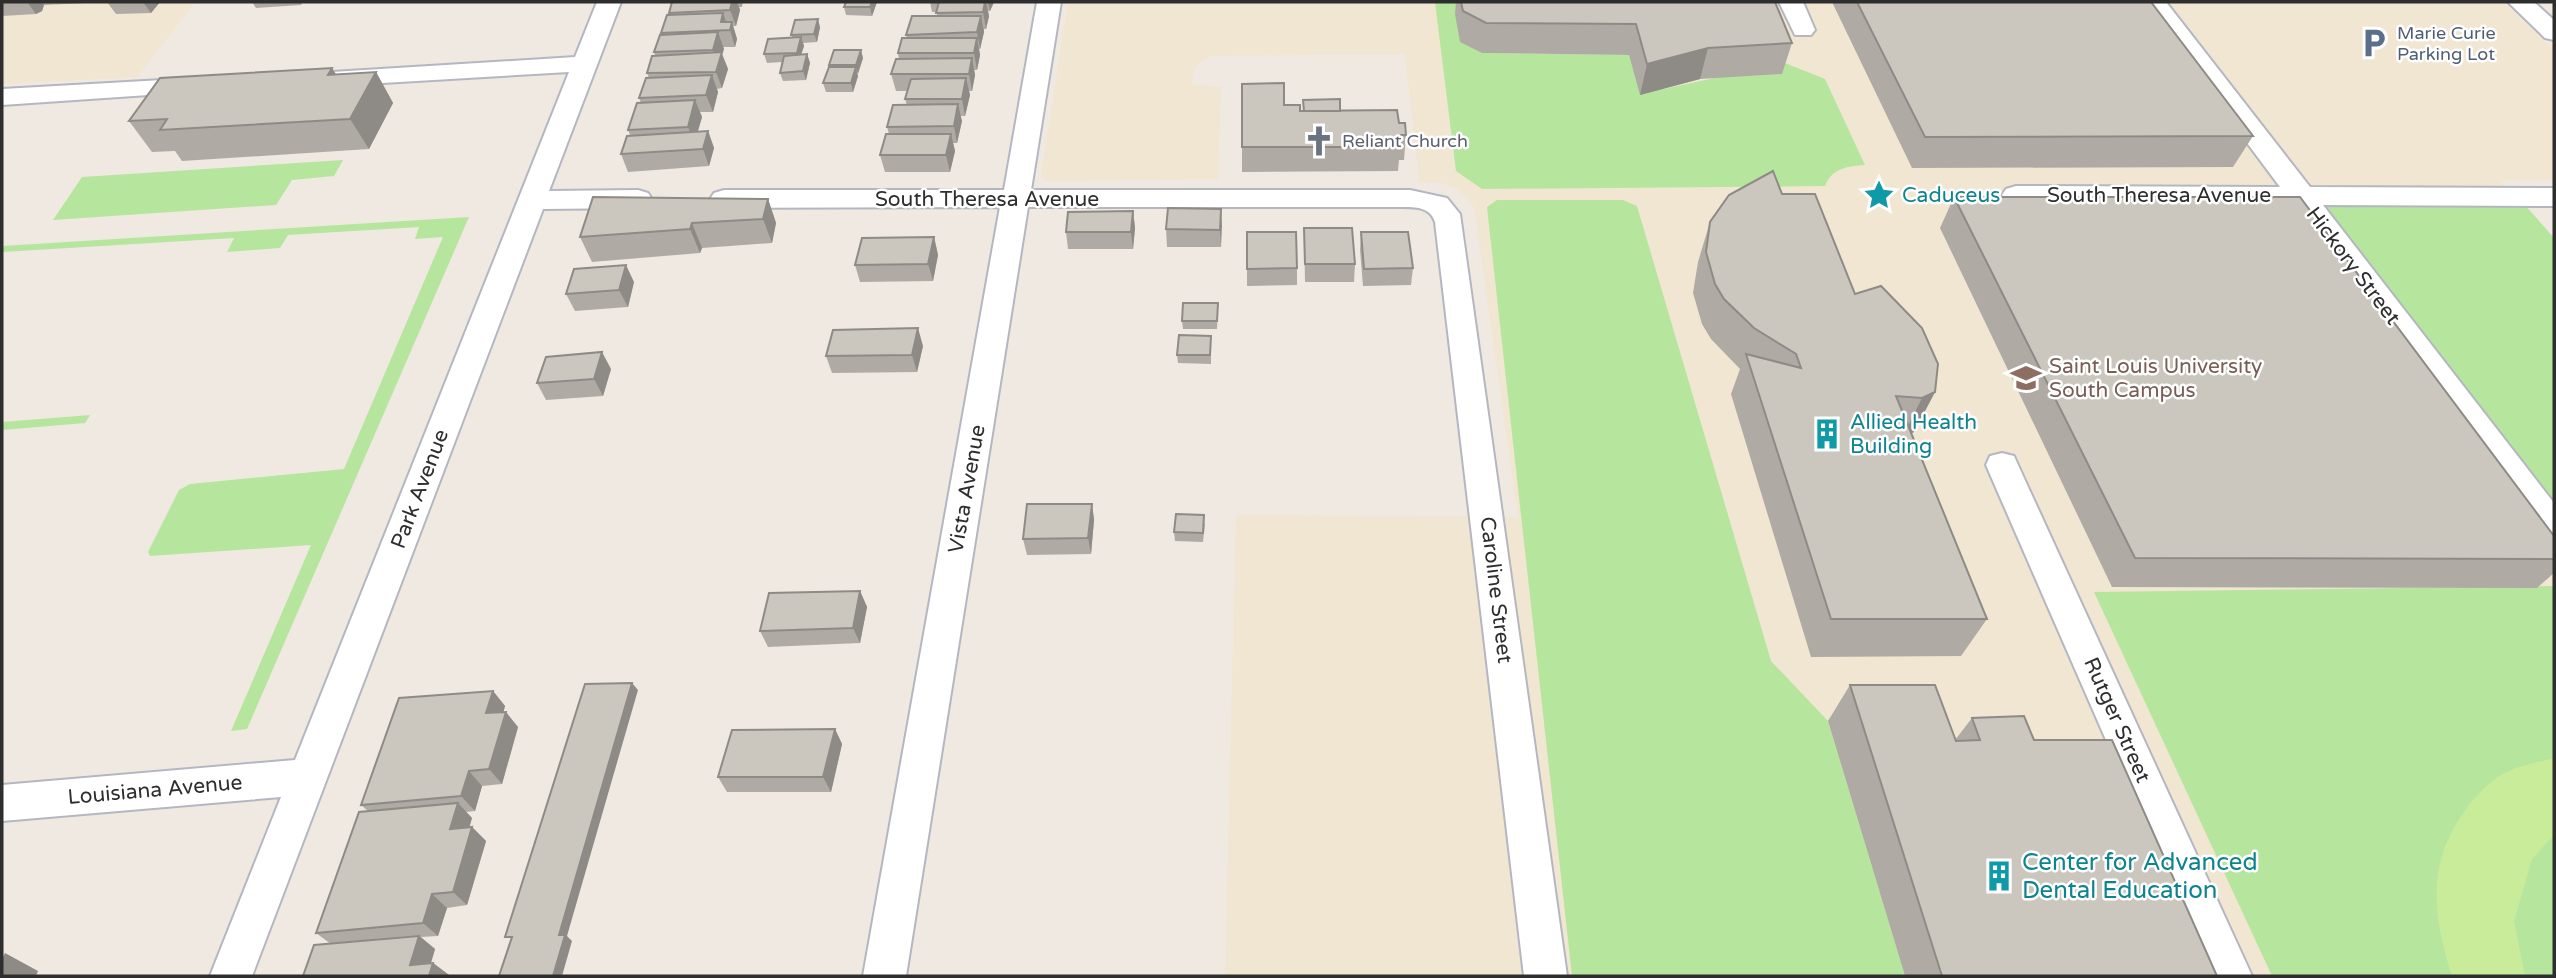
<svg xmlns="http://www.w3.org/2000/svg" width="2556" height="978" viewBox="0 0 2556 978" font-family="'Varela Round',sans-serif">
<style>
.education{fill:#f0e6d1}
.green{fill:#b6e59e}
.pitch{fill:#c9ec9a}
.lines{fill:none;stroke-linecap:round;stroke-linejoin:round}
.minor-casing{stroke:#b4b7c1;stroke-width:4}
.minor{fill:#fff;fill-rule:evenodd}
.wall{fill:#afaba4}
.shaded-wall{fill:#8e8b86}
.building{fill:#cbc7bf;stroke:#8e8b86;stroke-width:2}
.labels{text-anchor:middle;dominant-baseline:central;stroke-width:5;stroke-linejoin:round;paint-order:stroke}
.far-service-label{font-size:18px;fill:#4e5e75;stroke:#fff;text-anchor:start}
.far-worship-label{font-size:18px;fill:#5b616d;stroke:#fff;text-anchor:start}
.culture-label{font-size:21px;fill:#0d838f;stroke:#fff;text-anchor:start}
.street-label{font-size:21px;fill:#2e2e2e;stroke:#fff}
.education-label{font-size:21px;fill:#785e54;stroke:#fff;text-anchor:start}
.near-culture-label{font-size:24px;fill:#0d838f;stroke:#fff;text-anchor:start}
</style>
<rect width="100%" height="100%" fill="#efe9e1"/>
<g class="education">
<polygon points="2,2 195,2 137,77 2,84"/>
<polygon points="1068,2 2504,2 2554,50 2554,180 2500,180 2554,241 2554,976 1225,976 1236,515 1518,517 1474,207 1457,189 1442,183 1419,182 1405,54 1210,56 1193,69 1192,85 1221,87 1218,179 1046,181 1041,176"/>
</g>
<g class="green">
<path d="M1435,2H1471L1482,53L1629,55L1640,94L1785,63L1825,79L1865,165C1848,166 1832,168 1825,186L1482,189L1456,171Z"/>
<polygon points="343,160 334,176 292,180 276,205 53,220 82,177"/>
<polygon points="2299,195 2518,197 2554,238 2554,528"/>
<polygon points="1497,200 1623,200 1637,206 1771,661 1828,721 1905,976 1572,976 1487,207"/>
<polygon points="469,217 247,729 231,731 311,545 150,556 148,552 179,490 190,484 344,469 443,237 415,239 419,227 288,235 280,248 227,252 234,238 2,252 2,246"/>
<polygon points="90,415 85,423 2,430 2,422"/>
<polygon points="2554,586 2554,976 2272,976 2094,592"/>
</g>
<path class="pitch" d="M2554,758V835L2532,859L2514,921L2525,976H2452C2433,917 2426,865 2464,812C2474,798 2491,779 2507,772C2521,765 2539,762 2554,758Z"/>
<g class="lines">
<g class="minor-casing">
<g id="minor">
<polygon points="597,2 621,2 549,191 638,190 648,193 652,199 648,205 638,208 543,209 252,976 210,976 281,797 2,821 2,785 295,760 569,72 332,86 323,84 320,79 323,74 332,72 575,57"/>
<path d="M1037,2H1061L1031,190H1410L1447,198L1460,214L1567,976H1524L1435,222C1430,207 1416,207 1402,207H1028L906,976H863L1000,207L724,208L714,205L710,199L714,193L724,190H1004Z"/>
<polygon points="1779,2 1803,2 1815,30 1811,35 1795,35"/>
<polygon points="2142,2 2166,2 2310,187 2554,188 2554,206 2323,205 2554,503 2554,541 2542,537 2293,205 2006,201 2002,195 2006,189 2016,186 2280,187"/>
<polygon points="2508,2 2534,2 2554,20 2554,40 2545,38"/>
<polygon points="198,78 207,81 211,86 207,91 2,105 2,89"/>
<polygon points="2002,453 2014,456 2018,465 2252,976 2209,976 1986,465 1990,456"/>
</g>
</g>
<use href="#minor" class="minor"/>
</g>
<g class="wall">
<polygon points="2,2 160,2 151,13 116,14 107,2 44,5 42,11 36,14 2,16"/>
<polygon points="252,2 303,2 301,5 256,8"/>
<polygon points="672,2 743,2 742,7 739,7 740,10 736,26 733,26 737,39 735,47 723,47 724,49 722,54 728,69 722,88 717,89 718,92 713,112 700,112 702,117 698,131 708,131 714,148 709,166 628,172 621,154 630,135 628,130 641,103 639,98 649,78 647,73 655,55 654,52 661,35 661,33 669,15 669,13"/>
<polygon points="877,2 872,16 846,15 844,7"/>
<polygon points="930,2 994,2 990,11 988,11 989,16 986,29 984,29 984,32 980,49 979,49 980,55 977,70 974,70 975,75 972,91 969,91 970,95 965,116 960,116 962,121 957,143 953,143 955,151 950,172 885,172 880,155 889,134 887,127 907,105 905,99 907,91 896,91 891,74 899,59 898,53 907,38 906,35 937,16 937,12 932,12"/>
<polygon points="1456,2 1775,2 1792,43 1782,74 1700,79 1640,95 1629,55 1482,53 1460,42 1455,14"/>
<polygon points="1832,2 2151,2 2253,136 2233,167 1912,168"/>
<polygon points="820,27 817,42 803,43 804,46 801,55 807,54 810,63 806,80 783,81 780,73 782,62 767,63 764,54 792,37 791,35"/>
<polygon points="863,58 857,74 858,76 853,92 826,92 823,83 830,67 829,65"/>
<polygon points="332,68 336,74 376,72 393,103 369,149 182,161 175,151 152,152 129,121"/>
<polygon points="1284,105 1300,111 1340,111 1399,123 1406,135 1404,160 1399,160 1398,171 1242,172 1242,147"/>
<polygon points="1782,194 1855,294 1935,392 1914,432 1911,433 1987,619 1961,656 1811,657 1731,394 1740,369 1711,339 1702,324 1693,293 1698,262 1710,222"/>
<polygon points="1954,197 2554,536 2554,573 2537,588 2112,587 1940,228"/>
<polygon points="768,199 776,223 772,243 702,248 700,253 592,262 580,237"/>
<polygon points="1221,209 1221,247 1167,247 1166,229"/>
<polygon points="1133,211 1135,228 1133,249 1068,249 1066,232"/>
<polygon points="1304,228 1355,264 1354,282 1305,282"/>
<polygon points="1361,232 1413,268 1411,285 1363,286 1360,250"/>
<polygon points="934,237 938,255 933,281 860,282 855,265"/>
<polygon points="1297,268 1297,285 1247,286 1247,269"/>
<polygon points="634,282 628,307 575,311 566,294"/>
<polygon points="1218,303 1217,329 1183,329 1182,321"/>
<polygon points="1211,336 1211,364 1178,363 1177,355"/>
<polygon points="923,346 917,372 832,373 826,356"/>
<polygon points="611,369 603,396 546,400 537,383"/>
<polygon points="1092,504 1094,520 1091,554 1027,555 1023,539"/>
<polygon points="1205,523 1203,542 1175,541 1174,532"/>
<polygon points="860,591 867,607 860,643 768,647 760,631"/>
<polygon points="1850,685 1955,740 1972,718 2034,740 2217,976 1905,976 1828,721"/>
<polygon points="493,691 505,706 503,712 518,727 502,784 482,786 475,811 466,812 472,818 469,827 472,827 486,841 467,905 447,908 438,936 421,937 435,949 431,963 433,963 449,975 331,944 316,933 368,811 361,805"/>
<polygon points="835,729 842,744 831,792 727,792 718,777"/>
</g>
<g class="shaded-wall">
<polygon points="27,2 42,2 44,5 42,11 36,14"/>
<polygon points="143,2 160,2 151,13"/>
<polygon points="732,2 737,2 740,10 736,26 730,10"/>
<polygon points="872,2 877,2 872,16 870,7"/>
<polygon points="985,2 986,2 989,16 986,29 983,12"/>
<polygon points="988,2 994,2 990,11"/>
<polygon points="723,13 729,30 721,22"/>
<polygon points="981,16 984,32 980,49 977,32"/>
<polygon points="818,19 820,27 817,42 814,34"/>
<polygon points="732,22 737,39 735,47 730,30"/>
<polygon points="718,32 724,49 722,54 728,69 722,88 716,72 718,65 713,50"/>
<polygon points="801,37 804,46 799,61 797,53"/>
<polygon points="977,38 980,55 977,70 974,53"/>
<polygon points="1708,48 1700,79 1640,95 1647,64"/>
<polygon points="861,50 863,58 858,74 856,65"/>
<polygon points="807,54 810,63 806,80 803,71"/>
<polygon points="972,58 975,75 972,91 969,74"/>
<polygon points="856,67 858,76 853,92 851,83"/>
<polygon points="332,68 350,99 328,75"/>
<polygon points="376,72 393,103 369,149 350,119"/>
<polygon points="712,75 718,92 713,112 706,95"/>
<polygon points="966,78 970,95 965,116 962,99"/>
<polygon points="695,100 702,117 694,144 688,127"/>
<polygon points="958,104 962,121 957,143 954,126"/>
<polygon points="708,131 714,148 709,166 703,149"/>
<polygon points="951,134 955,151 950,172 946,155"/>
<polygon points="768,199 776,223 772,243 763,219"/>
<polygon points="1221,209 1222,226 1221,247 1220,230"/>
<polygon points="1133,211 1135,228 1133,249 1131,232"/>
<polygon points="692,223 702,248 700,253 690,229"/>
<polygon points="934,237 938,255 933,281 928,264"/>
<polygon points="626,265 634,282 628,307 619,290"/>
<polygon points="918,328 923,346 917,372 912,355"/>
<polygon points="602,352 611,369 603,396 594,379"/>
<polygon points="1935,392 1914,432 1902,438 1922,398"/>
<polygon points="1092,504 1094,520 1091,554 1088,538"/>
<polygon points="860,591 867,607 860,643 853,628"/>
<polygon points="632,683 638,690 567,936 572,941 562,976 553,976 559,935"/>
<polygon points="493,691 505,706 499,729 486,713"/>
<polygon points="506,712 518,727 502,784 489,769"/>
<polygon points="835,729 842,744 831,792 823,777"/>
<polygon points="469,771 482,786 475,811 461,796"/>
<polygon points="458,803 472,818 465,843 450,829"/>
<polygon points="472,827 486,841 467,905 453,892"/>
<polygon points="432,894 447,908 438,936 423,923"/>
<polygon points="419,936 435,949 427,976 410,965"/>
<polygon points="5,953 38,971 36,976 2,976 2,959"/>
<polygon points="433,963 449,975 449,976 429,976"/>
</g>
<g class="building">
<polygon points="672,2 732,2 730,10 669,13"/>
<polygon points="846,2 872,2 870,7 844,7"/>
<polygon points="939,2 985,2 983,12 936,13"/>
<polygon points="1461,2 1775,2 1792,43 1708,48 1647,64 1636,24 1486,23 1463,11"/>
<polygon points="1857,2 2151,2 2253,136 1925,137"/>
<polygon points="723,13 721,22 732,22 730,30 661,33 667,15"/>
<polygon points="912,16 981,16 977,32 906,35"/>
<polygon points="818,19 814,34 791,35 795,20"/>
<polygon points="718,32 713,50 654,52 660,35"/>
<polygon points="801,37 797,53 764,54 768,39"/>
<polygon points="902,38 977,38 974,53 898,53"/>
<polygon points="834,50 861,50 856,65 829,65"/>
<polygon points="722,52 716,72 647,73 652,56"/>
<polygon points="807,54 803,71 780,73 784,56"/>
<polygon points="972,58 969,74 891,74 896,59"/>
<polygon points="829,67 856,67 851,83 823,83"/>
<polygon points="332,68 328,75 376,72 350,119 160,130 167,119 129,121 160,78"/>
<polygon points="712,75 706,95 639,98 646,78"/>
<polygon points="966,78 962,99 905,99 911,79"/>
<polygon points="1284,83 1284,105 1300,105 1300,111 1397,110 1399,123 1405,123 1406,135 1399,135 1400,147 1242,147 1242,84"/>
<polygon points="1340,99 1340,111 1304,111 1303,100"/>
<polygon points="695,100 688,127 628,130 637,103"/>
<polygon points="958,104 954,126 887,127 893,105"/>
<polygon points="708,131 703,149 621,154 627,136"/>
<polygon points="886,134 951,134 946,155 880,155"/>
<polygon points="1773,171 1782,194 1815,194 1855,294 1881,286 1922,328 1938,364 1935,392 1922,398 1896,396 1987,619 1831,619 1746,354 1801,368 1796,354 1754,328 1724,299 1715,284 1706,252 1710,222 1729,195"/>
<polygon points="593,197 768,199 763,219 692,223 690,229 580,237"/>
<polygon points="1954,197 2300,197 2554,536 2554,559 2135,558"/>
<polygon points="1168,208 1221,209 1220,230 1166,229"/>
<polygon points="1133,211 1131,232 1066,232 1068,212"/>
<polygon points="1304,228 1352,228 1355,264 1305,264"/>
<polygon points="1247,232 1296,232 1297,268 1247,269"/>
<polygon points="1361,232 1408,232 1413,268 1364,269"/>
<polygon points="934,237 928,264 855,265 862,238"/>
<polygon points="626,265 619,290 566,294 574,269"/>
<polygon points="1183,303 1218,303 1217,321 1182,321"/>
<polygon points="918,328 912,355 826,356 833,330"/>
<polygon points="1179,335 1211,336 1210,355 1177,355"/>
<polygon points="602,352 594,379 537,383 546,357"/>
<polygon points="1027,504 1092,504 1088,538 1023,539"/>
<polygon points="1176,514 1204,515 1203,533 1174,532"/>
<polygon points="860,591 853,628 760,631 769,593"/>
<polygon points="632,683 559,935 565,935 553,976 499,976 512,937 505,937 585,684"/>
<polygon points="1850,685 1935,685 1956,741 1980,740 1972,718 2024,716 2034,740 2112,740 2217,976 1942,976"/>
<polygon points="493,691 486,713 506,712 489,769 469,771 461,796 361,805 399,698"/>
<polygon points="835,729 823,777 718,777 732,730"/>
<polygon points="458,803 450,829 472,827 453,892 432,894 423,923 316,933 359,812"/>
<polygon points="419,936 410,965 433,963 429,976 303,976 314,945"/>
</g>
<defs>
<g id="parking-bare" transform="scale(2.415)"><path d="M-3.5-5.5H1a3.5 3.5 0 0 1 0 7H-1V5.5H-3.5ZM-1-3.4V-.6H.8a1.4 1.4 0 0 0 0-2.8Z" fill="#5c6f8a" stroke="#fff" stroke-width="2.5" paint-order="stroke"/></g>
<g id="church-bare" transform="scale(2.415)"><path d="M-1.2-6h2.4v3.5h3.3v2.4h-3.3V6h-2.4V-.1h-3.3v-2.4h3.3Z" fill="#6b7280" stroke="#fff" stroke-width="2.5" paint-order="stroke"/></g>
<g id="sight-bare" transform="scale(2.415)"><path d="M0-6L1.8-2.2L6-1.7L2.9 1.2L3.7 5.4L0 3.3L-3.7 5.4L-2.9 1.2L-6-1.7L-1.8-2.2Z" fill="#0f9aa8" stroke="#fff" stroke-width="2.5" paint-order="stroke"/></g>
<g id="university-bare" transform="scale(2.415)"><path d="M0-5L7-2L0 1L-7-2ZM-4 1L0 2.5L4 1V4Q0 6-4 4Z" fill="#8d6e63" stroke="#fff" stroke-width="2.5" paint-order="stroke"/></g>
<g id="building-bare" transform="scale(2.415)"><path d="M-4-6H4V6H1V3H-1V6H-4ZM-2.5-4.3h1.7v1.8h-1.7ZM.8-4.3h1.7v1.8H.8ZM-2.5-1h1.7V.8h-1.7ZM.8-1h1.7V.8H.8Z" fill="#0f9aa8" stroke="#fff" stroke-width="2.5" paint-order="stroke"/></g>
</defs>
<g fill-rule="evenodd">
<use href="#parking-bare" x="2374" y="43"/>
<use href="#church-bare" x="1319" y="141"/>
<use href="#sight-bare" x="1879" y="195"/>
<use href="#university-bare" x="2026" y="378"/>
<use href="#building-bare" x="1827" y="434"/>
<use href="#building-bare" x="1999" y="876"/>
</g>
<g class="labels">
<g class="far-service-label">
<text x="2397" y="33">Marie Curie<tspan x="2397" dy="21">Parking Lot</tspan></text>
</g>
<g class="far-worship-label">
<text x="1342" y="141">Reliant Church</text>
</g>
<g class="culture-label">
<text x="1902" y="195">Caduceus</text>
<text x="1850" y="422">Allied Health<tspan x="1850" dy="24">Building</tspan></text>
</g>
<g class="street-label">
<text x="2159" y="195">South Theresa Avenue</text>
<text x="987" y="199">South Theresa Avenue</text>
<text transform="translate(2353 266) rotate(53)">Hickory Street</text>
<text transform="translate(420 489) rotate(-69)">Park Avenue</text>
<text transform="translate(967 489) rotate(-80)">Vista Avenue</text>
<text transform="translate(1496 590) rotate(83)">Caroline Street</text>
<text transform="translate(2117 720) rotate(66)">Rutger Street</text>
<text transform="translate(155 790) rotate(-5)">Louisiana Avenue</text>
</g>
<g class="education-label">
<text x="2049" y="366">Saint Louis University<tspan x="2049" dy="24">South Campus</tspan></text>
</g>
<g class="near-culture-label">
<text x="2022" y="862">Center for Advanced<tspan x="2022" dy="28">Dental Education</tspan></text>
</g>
</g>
<rect width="2556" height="978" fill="none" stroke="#2e2e2e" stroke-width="7"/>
</svg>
